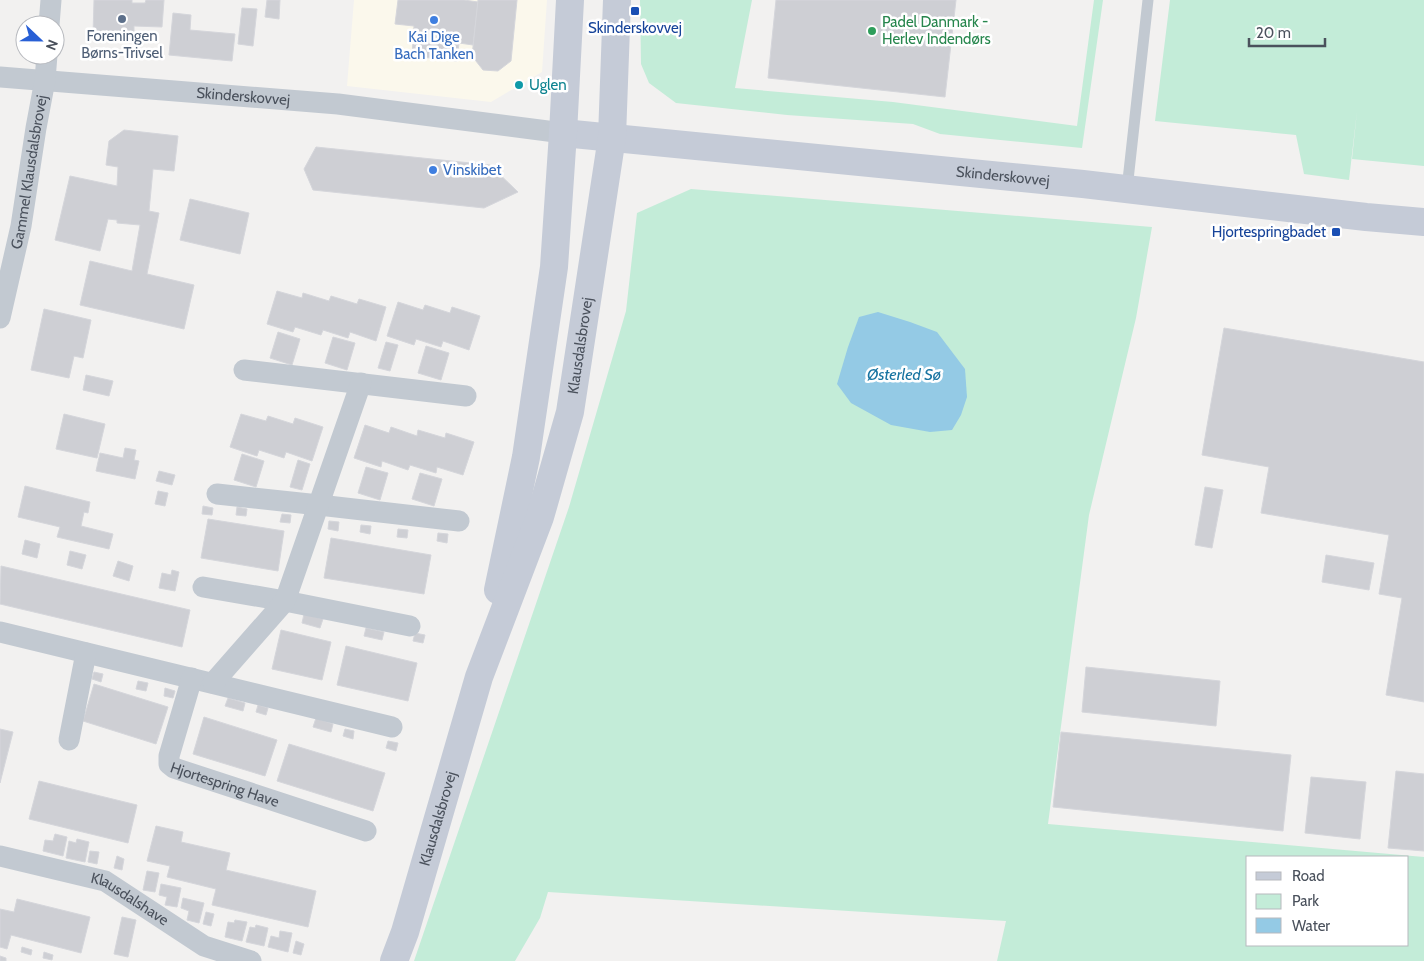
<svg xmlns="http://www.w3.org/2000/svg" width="1424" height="961" viewBox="0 0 1424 961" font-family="Cabin,sans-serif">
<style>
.commercial{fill:#fbf8ec}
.green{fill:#c3ecd8;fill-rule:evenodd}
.water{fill:#94cae5}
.building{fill:#cecfd4;stroke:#d5d6db}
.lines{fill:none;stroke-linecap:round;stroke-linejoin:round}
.lane{stroke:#c2c9d1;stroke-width:11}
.street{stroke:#c2c9d1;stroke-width:21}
.secondary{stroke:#c5cbd7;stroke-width:28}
.transit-dot{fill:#1a4fb4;stroke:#fff;stroke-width:2}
.service-dot{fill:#5c6f8a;stroke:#fff;stroke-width:2}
.shop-dot{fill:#3f7fe0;stroke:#fff;stroke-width:2}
.leisure-dot{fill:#2e9e5b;stroke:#fff;stroke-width:2}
.culture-dot{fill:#0f9aa8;stroke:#fff;stroke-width:2}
.labels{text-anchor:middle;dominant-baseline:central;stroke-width:5;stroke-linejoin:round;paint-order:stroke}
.leisure-label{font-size:15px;fill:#27864d;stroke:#fff;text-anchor:start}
.transit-label{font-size:15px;fill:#164399;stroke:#fff}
.service-label{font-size:15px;fill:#4e5e75;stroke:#fff}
.shop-label{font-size:15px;fill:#366cbe;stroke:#fff}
.culture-label{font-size:15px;fill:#0d838f;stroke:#fff;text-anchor:start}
.street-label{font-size:15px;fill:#4a515c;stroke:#fff}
.water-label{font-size:16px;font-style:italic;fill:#1874a1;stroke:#fff}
</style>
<rect width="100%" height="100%" fill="#f2f1f0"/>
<polygon class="commercial" points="354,0 547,0 542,72 491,102 347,86"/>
<g class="green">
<polygon points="640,0 752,0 735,88 893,102 1077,126 1094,0 1103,0 1082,148 940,134 913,124 787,115 676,103 649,83 641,64"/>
<polygon points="1170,0 1424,0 1424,166 1352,159 1357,111 1349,180 1304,174 1296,135 1155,121"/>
<path d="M691,189L1152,227L1136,318L1089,515L1048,824L1424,857V961H997L1006,921L548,892L540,918L515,961H414L569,507L626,311L637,213ZM1248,857H1408V945H1248Z"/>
</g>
<polygon class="water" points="878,312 910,322 937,332 965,369 967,397 961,415 952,430 930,432 891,425 851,403 837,384 848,347 859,317"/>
<g class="building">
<polygon points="94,0 132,0 132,3 145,3 146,0 164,0 162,27 134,26 134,36 93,35"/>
<polygon points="267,0 280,0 279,19 265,17"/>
<polygon points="398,0 464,0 478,2 473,45 459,43 457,61 412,56 414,26 395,24"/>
<polygon points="478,0 517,0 511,61 498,71 483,70 472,56"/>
<polygon points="776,0 956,0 945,97 768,78"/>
<polygon points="242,8 257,9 253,46 238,44"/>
<polygon points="173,13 191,15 190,30 235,34 232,61 169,55"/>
<polygon points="124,130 178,136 174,171 153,169 149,211 159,213 147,274 194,285 184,329 80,305 90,261 132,271 140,225 117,223 117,220 108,219 100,251 55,240 70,176 117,186 118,167 106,165 109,141"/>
<polygon points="316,147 490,165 518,192 484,208 313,190 304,169"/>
<polygon points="190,199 249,213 240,254 180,240"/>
<polygon points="277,291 302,298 303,293 329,301 331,296 357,304 359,299 386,307 376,341 350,332 348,338 323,330 321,335 295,327 293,332 267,324"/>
<polygon points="398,302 423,310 425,305 450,313 452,307 480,316 469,350 443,341 441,347 416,339 414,345 387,336"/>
<polygon points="44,309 91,320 83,358 74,356 69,378 31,370"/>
<polygon points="1224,328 1424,362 1424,702 1386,695 1402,598 1379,594 1389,535 1261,513 1269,467 1202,455"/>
<polygon points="278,332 300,339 292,365 270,358"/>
<polygon points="333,337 355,343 347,370 325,363"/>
<polygon points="386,342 398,345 390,371 378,368"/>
<polygon points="426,346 449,353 441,380 418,373"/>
<polygon points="86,375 113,381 109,396 83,390"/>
<polygon points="64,414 105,424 97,458 56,449"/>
<polygon points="241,414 266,421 268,416 293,424 295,418 323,427 312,461 286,452 284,458 259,450 257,456 230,447"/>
<polygon points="365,425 389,433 391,427 417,436 418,430 445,438 446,433 474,442 463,475 437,467 436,473 410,465 408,470 382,461 381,467 354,458"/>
<polygon points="125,448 136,450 134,460 139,461 135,479 96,471 100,453 123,458"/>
<polygon points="242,454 264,461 256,487 234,480"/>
<polygon points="298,460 310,464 302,490 290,487"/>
<polygon points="366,467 388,473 380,500 358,493"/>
<polygon points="159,471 175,475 172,485 156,481"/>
<polygon points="420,473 442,479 434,506 412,499"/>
<polygon points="25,486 90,502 88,513 84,512 81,526 113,534 109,549 57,537 60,527 18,517"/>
<polygon points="1205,487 1223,490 1212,548 1195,545"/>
<polygon points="158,491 168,493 165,506 155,504"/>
<polygon points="203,506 213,508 212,515 202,514"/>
<polygon points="237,507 247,509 246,516 236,515"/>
<polygon points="282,514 291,515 290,523 280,522"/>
<polygon points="208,519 284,531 278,571 201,558"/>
<polygon points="329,521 339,522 338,531 328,529"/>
<polygon points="361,525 371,526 370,534 360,532"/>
<polygon points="398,529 408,530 407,538 397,537"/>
<polygon points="438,533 448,534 447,543 437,541"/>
<polygon points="331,538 431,555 424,594 324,578"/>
<polygon points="25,540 40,544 37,558 22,554"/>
<polygon points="70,551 86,555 82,569 67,565"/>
<polygon points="1326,555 1374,563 1369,590 1322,582"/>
<polygon points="118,561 133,566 129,581 113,576"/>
<polygon points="1,566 190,610 182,647 0,604"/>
<polygon points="172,570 179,572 175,591 159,588 162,573 171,575"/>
<polygon points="304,614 323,619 320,628 302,623"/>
<polygon points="366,628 384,632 382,640 364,636"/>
<polygon points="281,630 331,642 322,680 272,669"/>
<polygon points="415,633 425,635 423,643 413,641"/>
<polygon points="346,646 417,663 408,701 337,685"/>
<polygon points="1086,667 1220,681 1216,726 1082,712"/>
<polygon points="94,672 103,674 101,682 92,679"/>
<polygon points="138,681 148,683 146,691 136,689"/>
<polygon points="94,684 168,707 156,744 83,721"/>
<polygon points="165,688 175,691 173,698 164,696"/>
<polygon points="228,698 245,703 243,711 225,706"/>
<polygon points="258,705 268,708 266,715 256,712"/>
<polygon points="204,717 277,740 265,776 193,754"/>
<polygon points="316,718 333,724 331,732 313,727"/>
<polygon points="0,729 13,732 0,783"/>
<polygon points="345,729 354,731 353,739 343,736"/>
<polygon points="1061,732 1291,755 1283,831 1053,807"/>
<polygon points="388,741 398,743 396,751 386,748"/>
<polygon points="289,744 385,773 373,811 277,781"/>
<polygon points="1396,771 1424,774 1424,851 1388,848"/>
<polygon points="1311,777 1366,782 1360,839 1305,833"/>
<polygon points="39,781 137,805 128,843 29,819"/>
<polygon points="156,826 183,832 181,842 230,853 226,870 316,891 308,927 212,905 216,889 167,877 170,866 147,861"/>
<polygon points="55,834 67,837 63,856 43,851 45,840 53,841"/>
<polygon points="77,839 89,842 85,862 66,858 69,841 76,843"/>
<polygon points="90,851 99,852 97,864 88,862"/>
<polygon points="117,856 124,859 122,870 114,868"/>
<polygon points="147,871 159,873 155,892 143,890"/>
<polygon points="161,884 181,888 177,907 165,905 167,897 159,895"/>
<polygon points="183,898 204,903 199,923 187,920 189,911 181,908"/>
<polygon points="17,899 90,917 81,953 11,935 7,949 0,947 0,909 14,912"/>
<polygon points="206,912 214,914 211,926 203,924"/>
<polygon points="122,917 136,920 128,957 114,954"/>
<polygon points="235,920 247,922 242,941 225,937 228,922 234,923"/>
<polygon points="256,925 268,928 264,946 246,942 250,927 255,928"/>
<polygon points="280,931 292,933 288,952 268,947 271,936 279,938"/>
<polygon points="296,941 304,944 301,955 293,953"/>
<polygon points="22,947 32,950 31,955 21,952"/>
<polygon points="44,952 53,955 52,960 43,958"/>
<polygon points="0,956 6,958 6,961 0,961"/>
</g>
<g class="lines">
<polyline class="lane" points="1127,189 1148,0"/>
<g class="street">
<polyline points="49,25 51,0"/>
<path id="s1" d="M0,77L338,104L563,133"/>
<path id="s2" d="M0,318L21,226L36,128L45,80L47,55"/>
<polyline points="244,370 466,396"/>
<polyline points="217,494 319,505 459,521"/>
<polyline points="203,587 285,601 410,626"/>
<polyline points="0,632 392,727"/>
<path id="s3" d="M192,678L169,756V764L174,768L366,831"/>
<polyline points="213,683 285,601 361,383"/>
<polyline points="69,740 86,653"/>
<path id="s4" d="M0,856L105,881L204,946L251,961"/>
</g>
<g class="secondary">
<path id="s5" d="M563,133L1083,184L1366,217L1424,222"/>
<polyline points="498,590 526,457 554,267 563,133 570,0"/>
<path id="s6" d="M394,961L405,932L479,677L540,517L570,412L612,137L617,0"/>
</g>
</g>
<g class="transit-dot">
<rect x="630" y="6" width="10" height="10" rx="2.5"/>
<rect x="1331" y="227" width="10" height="10" rx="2.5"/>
</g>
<circle class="service-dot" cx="122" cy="19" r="5"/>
<g class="shop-dot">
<circle cx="434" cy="20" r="5"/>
<circle cx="433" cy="170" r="5"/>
</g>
<circle class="leisure-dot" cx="872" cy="31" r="5"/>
<circle class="culture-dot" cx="519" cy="85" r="5"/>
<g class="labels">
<g class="leisure-label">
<text x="882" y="22">Padel Danmark -<tspan x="882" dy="17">Herlev Indendørs</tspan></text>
</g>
<g class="transit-label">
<text x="635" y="28">Skinderskovvej</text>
<text x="1326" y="232" text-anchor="end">Hjortespringbadet</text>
</g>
<g class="service-label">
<text x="122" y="36">Foreningen<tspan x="122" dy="17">Børns-Trivsel</tspan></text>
</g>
<g class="shop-label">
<text x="434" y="37">Kai Dige<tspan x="434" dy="17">Bach Tanken</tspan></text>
<text x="443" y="170" text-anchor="start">Vinskibet</text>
</g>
<g class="culture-label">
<text x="529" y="85">Uglen</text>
</g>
<g class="street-label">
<text stroke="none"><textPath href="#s1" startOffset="244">Skinderskovvej</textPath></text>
<text stroke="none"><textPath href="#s2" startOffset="149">Gammel Klausdalsbrovej</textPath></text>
<text stroke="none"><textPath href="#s5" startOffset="442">Skinderskovvej</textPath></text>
<text stroke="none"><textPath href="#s6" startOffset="644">Klausdalsbrovej</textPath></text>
<text stroke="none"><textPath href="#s3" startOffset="149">Hjortespring Have</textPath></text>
<text stroke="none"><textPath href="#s6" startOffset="149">Klausdalsbrovej</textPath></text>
<text stroke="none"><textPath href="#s4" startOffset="138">Klausdalshave</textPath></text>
</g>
<g class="water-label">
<text x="904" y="374">Østerled Sø</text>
</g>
</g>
<rect x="1246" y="856" width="162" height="90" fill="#ffffff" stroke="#b7b9be"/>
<rect x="1256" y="872" width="25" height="8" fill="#c5cbd7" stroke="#b7b9be"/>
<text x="1292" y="881" font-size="15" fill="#4a515c">Road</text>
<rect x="1256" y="894" width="25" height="15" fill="#c3ecd8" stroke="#b7b9be"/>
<text x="1292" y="906" font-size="15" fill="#4a515c">Park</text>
<rect x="1256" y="918" width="25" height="15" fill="#94cae5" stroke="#b7b9be"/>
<text x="1292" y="931" font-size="15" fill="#4a515c">Water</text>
<g transform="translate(40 40) rotate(112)"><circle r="24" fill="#ffffff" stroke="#b7b9be"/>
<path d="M0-4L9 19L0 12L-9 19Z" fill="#285fd5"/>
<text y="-8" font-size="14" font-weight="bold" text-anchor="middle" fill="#4a515c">N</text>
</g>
<path d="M1249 38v8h76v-8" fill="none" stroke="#4a515c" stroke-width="2.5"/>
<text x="1256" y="38" font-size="15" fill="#4a515c" stroke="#ffffff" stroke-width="4" paint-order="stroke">20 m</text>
</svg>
